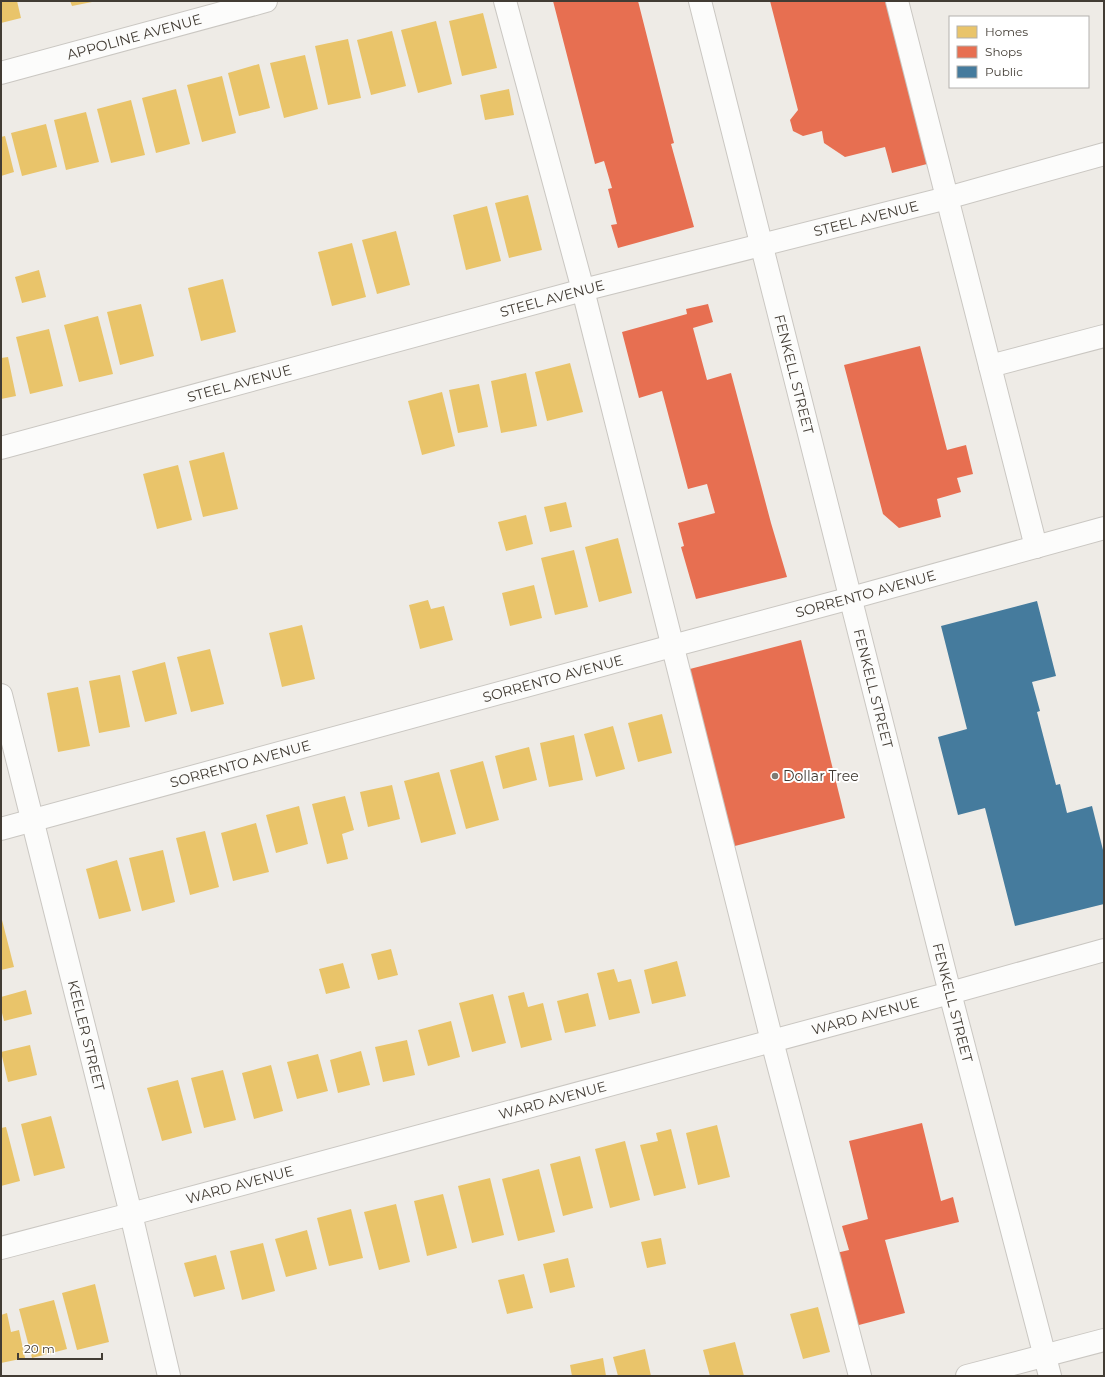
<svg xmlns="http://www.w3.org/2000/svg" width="1105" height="1377" viewBox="0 0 1105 1377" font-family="Montserrat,sans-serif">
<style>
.homes{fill:#e9c46a}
.shops{fill:#e76f51}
.public{fill:#457b9d}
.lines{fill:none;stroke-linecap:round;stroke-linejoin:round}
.minor-casing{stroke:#cac7c2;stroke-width:24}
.minor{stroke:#fcfcfb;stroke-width:22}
.poi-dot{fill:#7e7972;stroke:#fff;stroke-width:1.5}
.labels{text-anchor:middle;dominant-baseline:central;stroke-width:4;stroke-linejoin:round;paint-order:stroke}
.street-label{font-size:14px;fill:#423c34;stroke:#fff}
.poi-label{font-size:14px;fill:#423c34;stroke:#fff;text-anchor:start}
</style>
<rect width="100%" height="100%" fill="#eeebe6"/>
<g class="homes">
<polygon points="1,1 17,1 21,18 1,23"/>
<polygon points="70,1 92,1 92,2 72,6"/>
<polygon points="483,13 497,68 462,76 449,21"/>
<polygon points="436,21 452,84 418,93 401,30"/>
<polygon points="392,31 406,86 371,95 357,40"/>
<polygon points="348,39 361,98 328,105 315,46"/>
<polygon points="305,55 318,109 284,118 270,63"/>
<polygon points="259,64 270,108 239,116 228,73"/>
<polygon points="222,76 236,133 202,142 187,85"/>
<polygon points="176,89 190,144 156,153 142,98"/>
<polygon points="509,89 514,115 485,120 480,95"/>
<polygon points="131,100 145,155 111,163 97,109"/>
<polygon points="86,112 99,162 66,170 54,120"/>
<polygon points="46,124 57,167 22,176 11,133"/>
<polygon points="5,136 14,172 1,176 1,137"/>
<polygon points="528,195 542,250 509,258 495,203"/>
<polygon points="487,206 501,261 466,270 453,215"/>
<polygon points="396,231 410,285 377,294 362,240"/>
<polygon points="352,243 366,297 332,306 318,252"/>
<polygon points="39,270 46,297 22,303 15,277"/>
<polygon points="223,279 236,332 201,341 188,288"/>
<polygon points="141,304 154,356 120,365 107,312"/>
<polygon points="98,316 113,374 79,382 64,325"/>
<polygon points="49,329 63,386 30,394 16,337"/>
<polygon points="8,357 16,396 1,399 1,358"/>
<polygon points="570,363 583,412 547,421 535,372"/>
<polygon points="526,373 537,426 501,433 491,381"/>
<polygon points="479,384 488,427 458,433 449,390"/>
<polygon points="442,392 455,446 422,455 408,401"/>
<polygon points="224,452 238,509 203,517 189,461"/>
<polygon points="178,465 192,520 157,529 143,474"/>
<polygon points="566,502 572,527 550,532 544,507"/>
<polygon points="526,515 533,544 506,551 498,522"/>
<polygon points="618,538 632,593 599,602 585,547"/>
<polygon points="574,550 588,607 555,615 541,558"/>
<polygon points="534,585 542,618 510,626 502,593"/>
<polygon points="428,600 431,609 444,606 453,640 420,649 409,605"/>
<polygon points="302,625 315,679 282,687 269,633"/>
<polygon points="210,649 224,704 191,712 177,657"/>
<polygon points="165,662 177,714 145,722 132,671"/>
<polygon points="120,675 130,727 99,733 89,681"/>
<polygon points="78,687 90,746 58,752 47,693"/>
<polygon points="662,714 672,753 638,762 628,723"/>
<polygon points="613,726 625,769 596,777 584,734"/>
<polygon points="574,735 583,780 549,787 540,743"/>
<polygon points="529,747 537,780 503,789 495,756"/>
<polygon points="483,761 499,820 466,829 450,770"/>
<polygon points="439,772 456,834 421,843 404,781"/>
<polygon points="392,785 400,819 368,827 360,792"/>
<polygon points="345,796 354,830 342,834 348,859 327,864 312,804"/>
<polygon points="299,806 308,844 276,853 266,815"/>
<polygon points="256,823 269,872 233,881 221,833"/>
<polygon points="205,831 219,887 190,895 176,838"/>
<polygon points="163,850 175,902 142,911 129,858"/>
<polygon points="117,860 131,911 99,919 86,869"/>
<polygon points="1,916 14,967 1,970"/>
<polygon points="391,949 398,975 378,980 371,954"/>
<polygon points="677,961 686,996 652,1004 644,970"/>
<polygon points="343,963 350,988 326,994 319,969"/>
<polygon points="614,969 618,982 631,979 640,1013 609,1020 597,973"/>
<polygon points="26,990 32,1014 4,1021 1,1009 1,997"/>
<polygon points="524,992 528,1007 543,1003 552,1040 521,1048 508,996"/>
<polygon points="588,993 596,1026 565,1033 557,1001"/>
<polygon points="493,994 506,1043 472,1052 459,1003"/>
<polygon points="451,1021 460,1057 428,1066 418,1030"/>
<polygon points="407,1040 415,1075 383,1082 375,1047"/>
<polygon points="30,1045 37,1075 8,1082 1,1052"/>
<polygon points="361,1051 370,1085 338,1093 330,1060"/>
<polygon points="318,1054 328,1091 297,1099 287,1062"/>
<polygon points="271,1065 283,1111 254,1119 242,1073"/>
<polygon points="223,1070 236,1120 204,1128 191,1078"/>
<polygon points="178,1080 192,1133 162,1141 147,1088"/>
<polygon points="51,1116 65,1168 34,1176 21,1124"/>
<polygon points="717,1125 730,1177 698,1185 686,1133"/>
<polygon points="6,1127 20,1181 1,1186 1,1128"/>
<polygon points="671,1129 686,1188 654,1196 640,1145 658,1141 656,1133"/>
<polygon points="625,1141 640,1200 610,1208 595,1149"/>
<polygon points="580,1156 593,1208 563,1216 550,1164"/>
<polygon points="539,1169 555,1232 518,1241 502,1179"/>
<polygon points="490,1178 504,1235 472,1243 458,1186"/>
<polygon points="443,1194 457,1248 427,1256 414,1201"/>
<polygon points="396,1204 410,1262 379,1270 364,1212"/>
<polygon points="351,1209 363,1258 329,1266 317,1218"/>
<polygon points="307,1230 317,1269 286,1277 275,1239"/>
<polygon points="661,1238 666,1264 647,1268 641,1242"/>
<polygon points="263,1243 275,1291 242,1300 230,1251"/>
<polygon points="216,1255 225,1289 194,1297 184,1263"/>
<polygon points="568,1258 575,1287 550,1293 543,1264"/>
<polygon points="524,1274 533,1308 507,1314 498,1280"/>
<polygon points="95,1284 109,1342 77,1350 62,1293"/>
<polygon points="54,1300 67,1349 32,1358 19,1309"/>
<polygon points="818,1307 830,1352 803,1359 790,1314"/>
<polygon points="7,1313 11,1332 19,1330 25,1358 1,1363 1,1315"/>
<polygon points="735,1342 744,1376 710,1376 703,1350"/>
<polygon points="645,1349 651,1376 618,1376 613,1357"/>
<polygon points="603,1358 606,1376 572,1376 570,1365"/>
</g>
<g class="shops">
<polygon points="553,1 638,1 674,143 671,144 694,227 618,248 611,225 617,224 608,189 612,188 604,161 595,164"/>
<polygon points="770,1 887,1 927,164 892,173 885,147 845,157 824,143 822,131 803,136 793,131 790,120 798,110"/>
<polygon points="708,304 713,322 693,328 707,380 731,373 771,523 787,577 696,599 681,547 684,546 678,523 715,513 707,484 688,489 662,391 639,398 622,332 687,314 686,309"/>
<polygon points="920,346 947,450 966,445 973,474 957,478 961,492 937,499 941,517 899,528 883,514 844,365"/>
<polygon points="801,640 845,818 731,847 686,670"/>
<polygon points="922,1123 941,1201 953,1197 959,1222 885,1240 905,1313 855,1326 836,1253 849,1250 842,1226 868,1219 849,1141"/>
</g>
<polygon class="public" points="1037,601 1056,676 1032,682 1040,711 1037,712 1056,785 1060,784 1067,813 1092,806 1104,854 1104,904 1015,926 985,808 958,815 938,737 967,729 941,626"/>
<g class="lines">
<g class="minor-casing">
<g id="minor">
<polyline points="505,1 583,290 772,1041 860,1376"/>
<path id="s1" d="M700,1L950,993L1050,1376"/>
<polyline points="897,1 1036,547"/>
<path id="s2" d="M1,73L266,1"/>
<polyline points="990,366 1104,336"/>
<path id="s3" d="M1,448L583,290L947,198L1104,154"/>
<path id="s4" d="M1,695L131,1214L169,1376"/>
<path id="s5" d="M1,829L672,646L851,598L1104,528"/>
<path id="s6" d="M1,1248L131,1214L950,993L1104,950"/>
<polyline points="967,1376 1104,1340"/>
</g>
</g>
<use href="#minor" class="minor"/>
</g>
<circle class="poi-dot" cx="775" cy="776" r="4"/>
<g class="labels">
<g class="street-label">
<text stroke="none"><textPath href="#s2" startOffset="138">APPOLINE AVENUE</textPath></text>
<text stroke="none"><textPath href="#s3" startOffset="895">STEEL AVENUE</textPath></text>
<text stroke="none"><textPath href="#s3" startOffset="571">STEEL AVENUE</textPath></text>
<text stroke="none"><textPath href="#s1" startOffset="385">FENKELL STREET</textPath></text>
<text stroke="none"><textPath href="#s3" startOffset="247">STEEL AVENUE</textPath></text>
<text stroke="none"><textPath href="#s5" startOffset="896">SORRENTO AVENUE</textPath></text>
<text stroke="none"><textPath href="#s5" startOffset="572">SORRENTO AVENUE</textPath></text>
<text stroke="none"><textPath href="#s1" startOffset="709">FENKELL STREET</textPath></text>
<text stroke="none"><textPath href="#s5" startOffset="248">SORRENTO AVENUE</textPath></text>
<text stroke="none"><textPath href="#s1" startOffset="1033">FENKELL STREET</textPath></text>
<text stroke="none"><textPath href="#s6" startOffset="895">WARD AVENUE</textPath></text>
<text stroke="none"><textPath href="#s4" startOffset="351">KEELER STREET</textPath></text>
<text stroke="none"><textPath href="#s6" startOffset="571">WARD AVENUE</textPath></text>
<text stroke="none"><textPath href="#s6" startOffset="247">WARD AVENUE</textPath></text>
</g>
<g class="poi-label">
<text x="783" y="776">Dollar Tree</text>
</g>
</g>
<rect width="1105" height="1377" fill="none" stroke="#423c34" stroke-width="4"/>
<rect x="949" y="16" width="140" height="72" fill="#ffffff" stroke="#b3b1ae"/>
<rect x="957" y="26" width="20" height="12" fill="#e9c46a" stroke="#b3b1ae"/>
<text x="985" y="36" font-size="12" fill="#423c34">Homes</text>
<rect x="957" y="46" width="20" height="12" fill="#e76f51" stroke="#b3b1ae"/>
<text x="985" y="56" font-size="12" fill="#423c34">Shops</text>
<rect x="957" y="66" width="20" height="12" fill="#457b9d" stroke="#b3b1ae"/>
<text x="985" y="76" font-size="12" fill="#423c34">Public</text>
<path d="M18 1353v6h84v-6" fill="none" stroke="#423c34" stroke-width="2"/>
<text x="24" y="1353" font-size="12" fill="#423c34" stroke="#ffffff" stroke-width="3" paint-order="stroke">20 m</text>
</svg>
